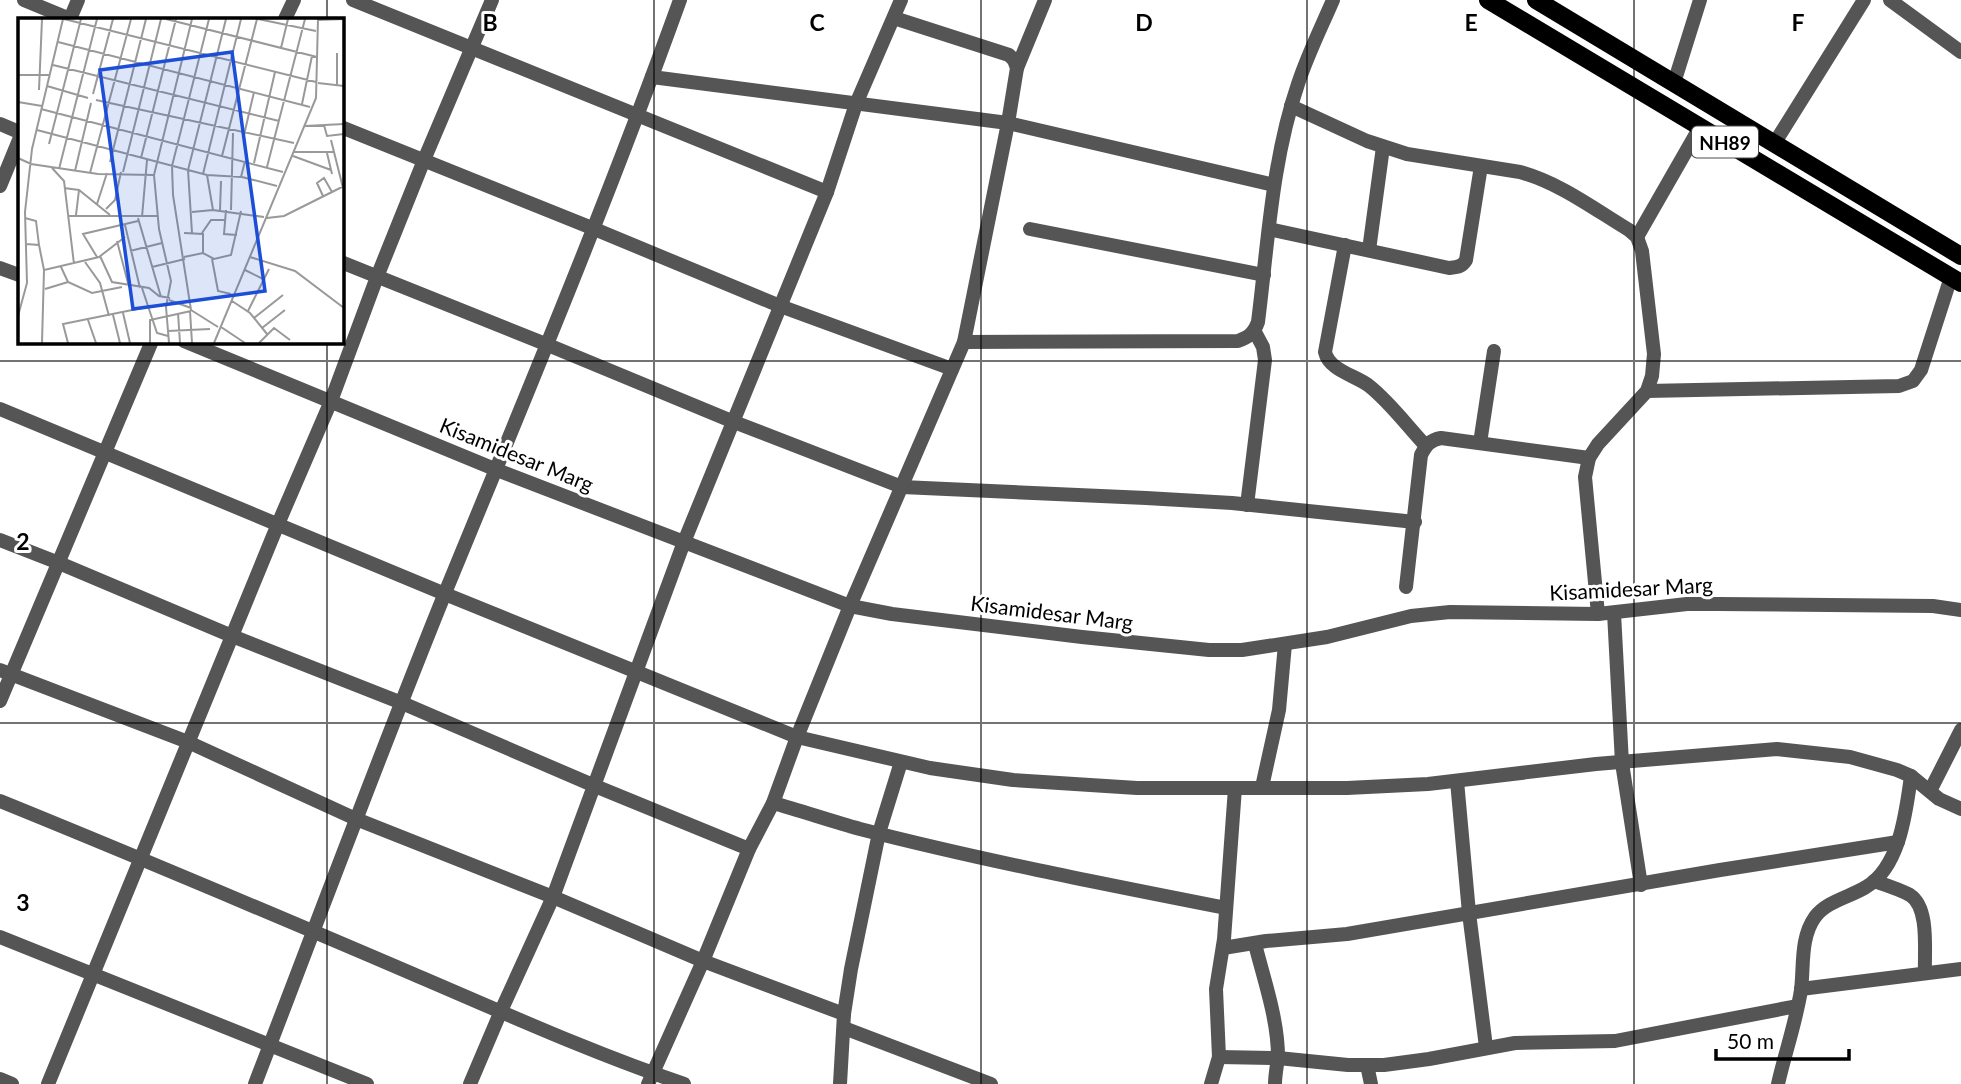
<svg xmlns="http://www.w3.org/2000/svg" width="1961" height="1084" viewBox="0 0 1961 1084" font-family="Lato,sans-serif">
<style>
.lines{fill:none;stroke-linecap:round;stroke-linejoin:round}
.minor{stroke:#555;stroke-width:14}
.tertiary{stroke:#555;stroke-width:14}
.primary{stroke:#000;stroke-width:18}
.grid{fill:none;stroke:#000;stroke-width:2;stroke-opacity:0.55}
.labels{text-anchor:middle;dominant-baseline:central;stroke-width:6;stroke-linejoin:round;paint-order:stroke}
.shield{fill:#fff;stroke:#4c4c4c;stroke-width:2}
.shield-label{font-size:19px;font-weight:bold;fill:#000}
.street-label{font-size:21px;fill:#000;stroke:#fff}
.inset-road{fill:none;stroke:#999;stroke-width:2}
.view{fill:#1d4ed8;fill-opacity:0.15;stroke:#1d4ed8;stroke-width:3.5}
.inset-edge{fill:none;stroke:#000;stroke-width:3.5}
.grid-label{font-size:23px;text-anchor:middle;font-weight:bold;fill:#000;stroke:#fff;stroke-width:6;stroke-linejoin:round;paint-order:stroke}
</style>
<rect width="100%" height="100%" fill="#fff"/>
<g class="lines">
<g class="minor">
<polyline points="24,0 70,19"/>
<polyline points="353,0 827,192"/>
<polyline points="1890,0 1961,52"/>
<polyline points="285,19 294,0"/>
<polyline points="1017,68 1045,0"/>
<polyline points="652,77 1008,123 1274,185"/>
<polyline points="1674,83 1700,0"/>
<path d="M1291,106L1367,141L1407,154L1520,172C1560,183 1594,209 1629,230L1637,237L1642,251L1654,354L1652,376L1647,391L1598,444L1589,458L1585,477L1598,614"/>
<polyline points="0,124 19,132"/>
<polyline points="341,127 592,228 780,306 952,369"/>
<polyline points="1774,144 1864,0"/>
<polyline points="1030,229 1264,275"/>
<path d="M1269,229L1449,268C1457,267 1462,267 1466,260L1481,166"/>
<polyline points="1637,237 1700,127"/>
<path d="M1345,245L1325,352C1329,370 1354,375 1368,385C1390,402 1407,426 1426,446"/>
<polyline points="1369,250 1383,147"/>
<polyline points="341,262 548,345 734,422 902,487 1146,498 1232,503 1415,522"/>
<polyline points="0,268 19,275"/>
<polyline points="184,341 497,470 850,606 892,614 1082,637 1209,650 1242,650 1327,637 1411,616 1450,612 1598,614 1687,604 1718,604 1933,606 1961,610"/>
<path d="M964,342L1238,341C1249,337 1254,333 1258,322C1268,243 1272,160 1298,84C1307,56 1321,28 1333,0"/>
<polyline points="1647,391 1899,386 1913,381 1921,370 1951,277"/>
<polyline points="0,409 445,594 797,737 930,768 1013,780 1137,788 1347,788 1428,784 1596,764 1777,749 1850,757 1897,770 1911,776 1939,799 1961,809"/>
<polyline points="1480,443 1494,351"/>
<polyline points="1247,505 1265,360 1263,347 1255,332"/>
<polyline points="0,540 59,563 232,636 402,703 595,786 749,849"/>
<path d="M1406,587L1421,455C1426,445 1430,440 1441,438L1589,458"/>
<polyline points="1614,613 1622,763 1641,885"/>
<polyline points="0,670 188,742 356,819 553,897 703,961 844,1014"/>
<polyline points="0,701 152,341"/>
<polyline points="1457,781 1469,913 1486,1047"/>
<polyline points="1262,787 1279,710 1285,644"/>
<polyline points="1930,791 1961,730"/>
<path d="M0,801C138,857 275,915 413,974C502,1012 592,1053 684,1084"/>
<path d="M773,803C802,811 831,821 860,829C981,860 1104,884 1226,908"/>
<path d="M1874,881C1886,885 1899,889 1910,895C1930,908 1924,952 1925,973"/>
<polyline points="0,937 367,1084"/>
<path d="M1255,944C1264,980 1278,1019 1278,1057C1277,1066 1275,1075 1275,1084"/>
<polyline points="1223,948 1266,941 1347,934 1720,870 1898,842"/>
<polyline points="1801,989 1961,969"/>
<polyline points="844,1028 991,1084"/>
<polyline points="1219,1057 1278,1058 1348,1065 1384,1065 1429,1059 1515,1043 1615,1041 1797,1006"/>
<polyline points="1367,1065 1371,1084"/>
<polyline points="0,1079 12,1084"/>
<polyline points="48,1084 278,524 331,401 377,277 424,160 492,0"/>
<path d="M255,1084C318,920 379,756 445,593C526,396 608,200 680,0"/>
<polyline points="470,1084 501,1011 553,897 684,542 827,192 856,104 901,0"/>
<polyline points="648,1084 703,961 749,849 773,803 797,737 850,606 964,342 1008,123 1017,68 1014,60 1009,55 894,18"/>
<polyline points="840,1084 844,1014 851,969 879,833 901,762"/>
<polyline points="1211,1084 1219,1057 1216,989 1224,939 1235,788"/>
<path d="M1778,1084C1785,1053 1796,1022 1801,990C1804,966 1800,938 1815,917C1827,901 1850,897 1866,887C1900,867 1906,812 1911,776"/>
</g>
<g class="tertiary">
<polyline points="70,19 78,0"/>
<polyline points="0,186 19,140"/>
</g>
<g class="primary">
<polyline points="1488,0 1961,283"/>
<polyline points="1536,0 1961,256"/>
</g>
</g>
<path class="grid" d="M327,0V19M654,0V1084M981,0V1084M1307,0V1084M1634,0V1084M327,341V1084M0,361H1961M0,723H1961"/>
<g class="labels">
<rect class="shield" x="1692" y="126.5" width="66" height="31" rx="5"/>
<g class="shield-label">
<text x="1725" y="142">NH89</text>
</g>
<g class="street-label">
<text transform="translate(517 454) rotate(22)">Kisamidesar Marg</text>
<text transform="translate(1631 588) rotate(-3)">Kisamidesar Marg</text>
<text transform="translate(1052 612) rotate(7)">Kisamidesar Marg</text>
</g>
</g>
<g transform="translate(18 18)">
<rect width="326" height="326" fill="#fff"/>
<path class="inset-road" d="M46,1L298,64M148,1L299,39M191,1L154,148L155,177L173,292L200,309M240,1L298,13M300,2L326,1M40,24L292,89M263,30L270,1M35,47L261,103M0,57H32M300,65L326,68M29,68L70,80M319,68V35M21,72L24,1M75,76L95,1M78,82L276,125M0,84L24,88M284,86L294,38M23,91L265,154M306,107L309,118L326,116M287,108L326,106M19,112L189,157L223,159L227,143M226,117L236,74M313,122L325,170M31,126L63,1M276,134H316M309,135L314,156M204,138L239,1M275,138L313,152M0,140L13,146L80,156L136,157M123,140L158,1M92,144L128,1M236,145L257,54M249,149L287,1M34,150L46,163L56,246M41,151L79,1M57,153L73,85M105,154L143,1M72,155L113,1M185,156L223,1M189,157L195,192L246,199M224,159L259,168M46,170L61,172L92,197M305,178L299,165L306,160L314,174M79,186L89,155M88,191L97,182L103,154M202,192L203,163M208,192L206,216L219,217M213,192L215,115M174,194L195,192M58,197L61,172M50,198H139M124,199L129,142M7,200L18,203L21,227M120,200L143,279M249,200L266,198L326,168M107,207L122,270M166,215L185,216V235M174,215L170,152L208,1M184,215L193,202H207M99,223L111,269M8,226L21,227L26,252M112,233L144,225M82,238L94,264L131,270L141,278L152,280M79,239L65,216L120,203M166,239L185,235L196,241L213,237L223,193M232,239L277,253L326,290M194,241L200,273L213,276M67,244L82,265L91,298M43,249L50,264L74,275L104,269M134,249L167,241M227,252L247,262M124,270L139,315L150,318M27,271L50,264M151,282L173,290M214,283L232,295L249,316M172,293L174,325M230,293L251,251M105,295L112,325M160,295L162,325M95,297L102,325M0,298L9,265L7,194L14,131L45,1M236,300L265,277M70,302L78,325M203,309L227,325M244,310L267,292M150,313L192,311M24,325L26,252L81,239L107,219M50,325L45,306L129,289M132,325V302L173,293M151,325L148,289L153,263L141,211L136,157L174,1M196,325L298,80L300,1M241,325L256,310L272,322"/>
<path class="view" d="M214,34L247,273L115,291L82,52Z"/>
<rect width="326" height="326" class="inset-edge"/>
</g>
<g class="grid-label">
<text x="490" y="31">B</text>
<text x="817" y="31">C</text>
<text x="1144" y="31">D</text>
<text x="1471" y="31">E</text>
<text x="1798" y="31">F</text>
<text x="23" y="550">2</text>
<text x="23" y="911">3</text>
</g>
<path d="M1716 1049v10h133v-10" fill="none" stroke="#000000" stroke-width="3.5"/>
<text x="1727" y="1049" font-size="21" fill="#000000" stroke="#ffffff" stroke-width="5" paint-order="stroke">50 m</text>
</svg>
